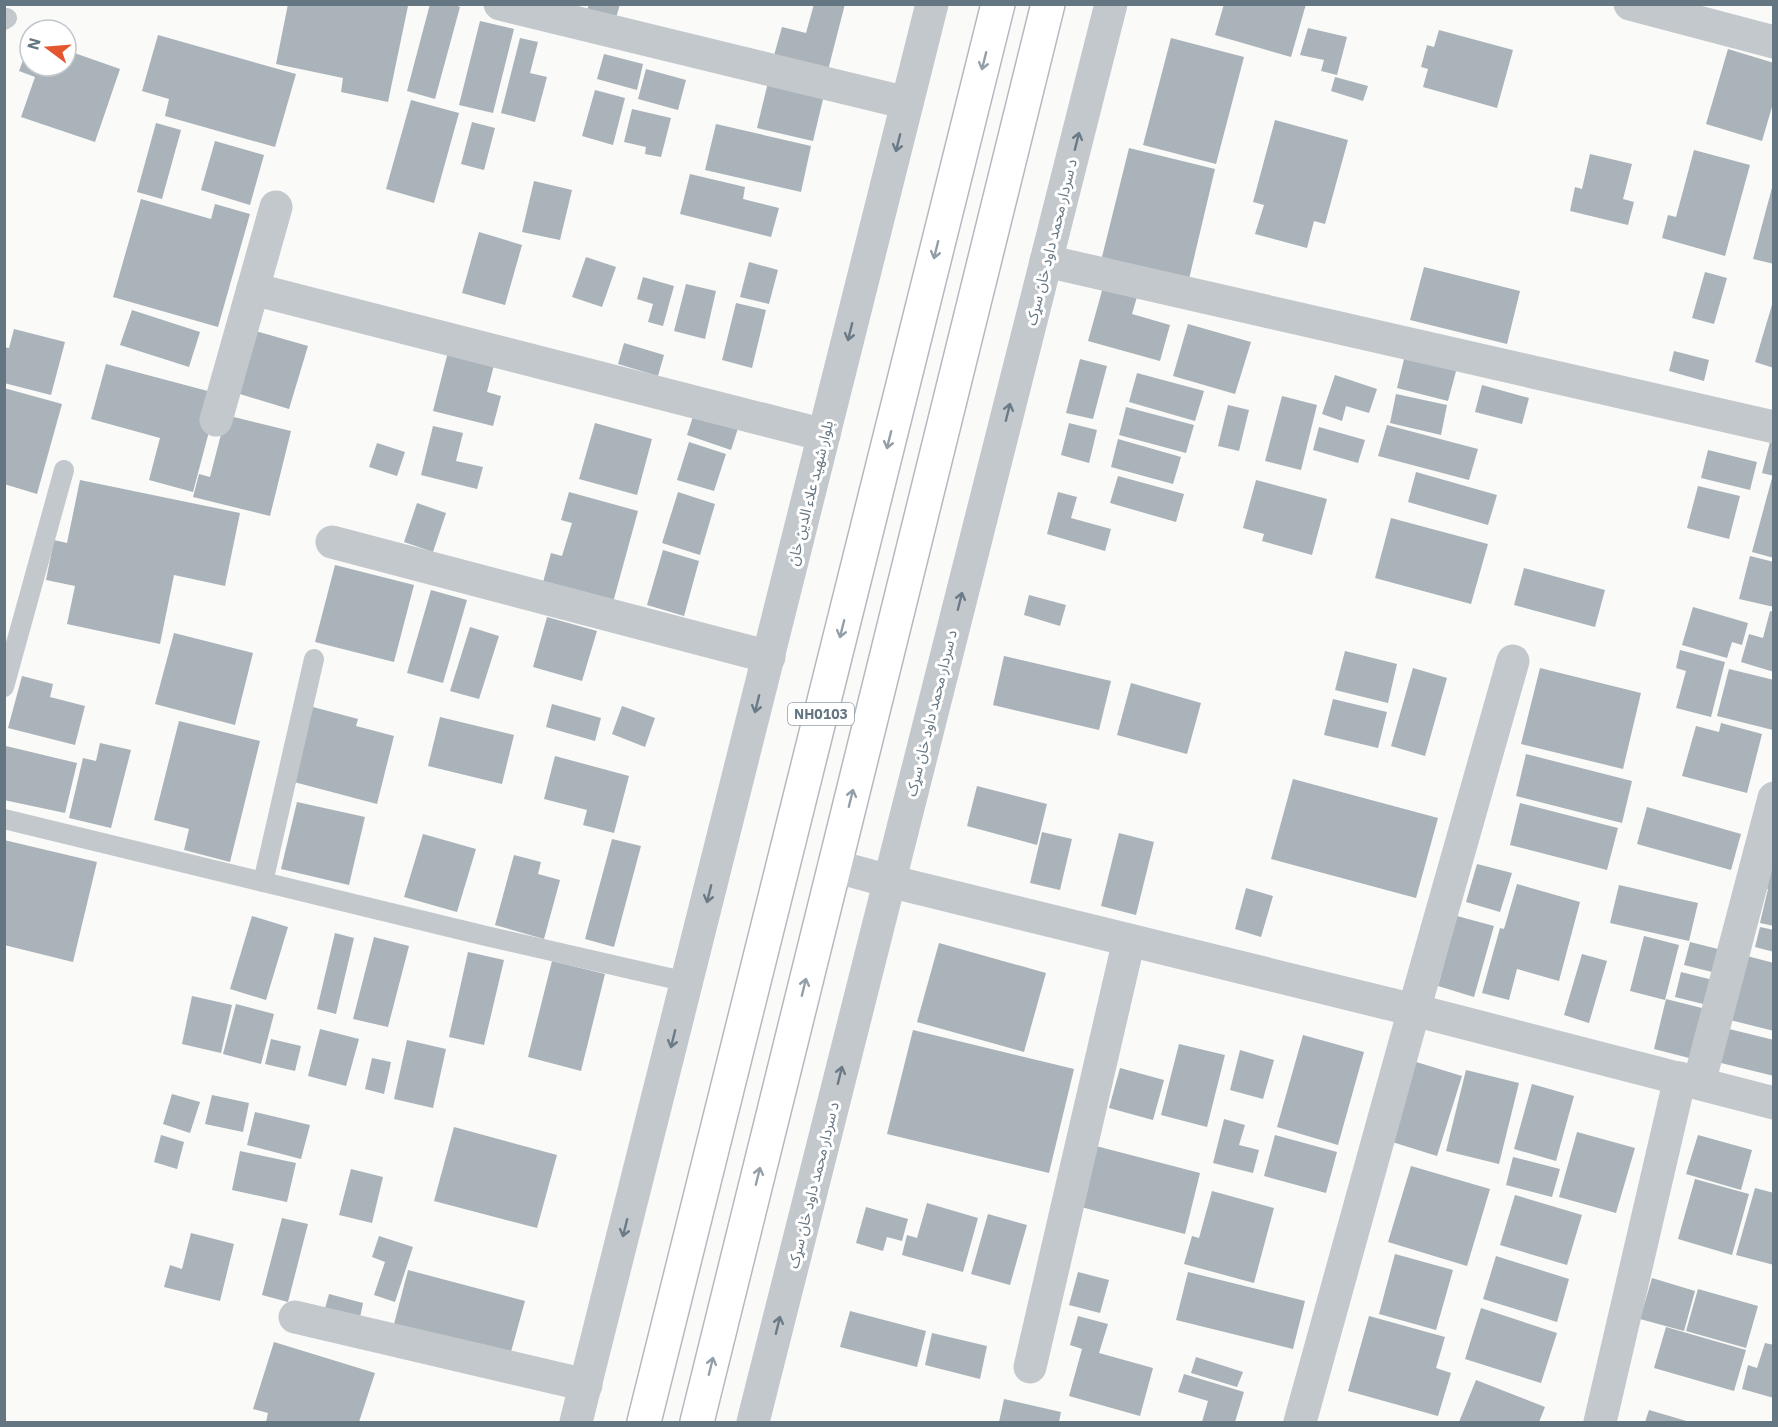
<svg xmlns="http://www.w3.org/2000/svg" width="1778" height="1427" viewBox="0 0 1778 1427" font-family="'IBM Plex Sans','Noto Sans Arabic',sans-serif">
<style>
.building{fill:#aab3b9}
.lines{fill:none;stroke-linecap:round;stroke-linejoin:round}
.trunk-casing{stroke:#b4b9bd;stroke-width:36}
.service{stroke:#c3c8cc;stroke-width:20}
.minor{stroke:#c3c8cc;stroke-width:33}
.tertiary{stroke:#c3c8cc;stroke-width:33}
.trunk{stroke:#fff;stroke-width:33}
.oneway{stroke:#939fa8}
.oneway2{stroke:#6a7a87}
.labels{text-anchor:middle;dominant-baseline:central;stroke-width:6;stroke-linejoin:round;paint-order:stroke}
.shield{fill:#fff;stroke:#939fa8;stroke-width:1.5}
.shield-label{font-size:14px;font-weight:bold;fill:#657683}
.street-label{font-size:15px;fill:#657683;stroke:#fff}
</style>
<rect width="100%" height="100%" fill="#fafaf8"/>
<g class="building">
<polygon points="288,4 408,6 388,102 341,92 343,78 276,64"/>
<polygon points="430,4 452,4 460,7 435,99 407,91"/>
<polygon points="589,4 620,4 616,18 587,10"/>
<polygon points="814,4 845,4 827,74 773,59 782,27 806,33"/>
<polygon points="1224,4 1306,4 1291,57 1215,35"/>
<polygon points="480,21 514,29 493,113 459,105"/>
<polygon points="1308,28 1347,37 1337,75 1321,71 1324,60 1300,55"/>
<polygon points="1439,30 1513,50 1497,108 1423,87 1428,69 1421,67 1427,45 1434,47"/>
<polygon points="158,35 296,74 275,147 165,116 169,99 142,91"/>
<polygon points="520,38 538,42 530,73 547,77 535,122 501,113"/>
<polygon points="1171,38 1244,57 1216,164 1143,145"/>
<polygon points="30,41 30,66 66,66 66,50 120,69 95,142 21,117 35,77 19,71"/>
<polygon points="1728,49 1774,63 1774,100 1762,141 1706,124"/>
<polygon points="604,54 643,64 637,90 597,79"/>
<polygon points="646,69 686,80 678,110 638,99"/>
<polygon points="1335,77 1368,86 1363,101 1331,91"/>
<polygon points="769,78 825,91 813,141 757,128"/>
<polygon points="595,90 625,98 613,145 582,136"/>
<polygon points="411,100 459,113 434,203 386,189"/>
<polygon points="632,109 671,118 661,157 645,154 646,147 624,142"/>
<polygon points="1275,120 1348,140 1325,224 1314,221 1307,248 1255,234 1264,205 1253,202"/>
<polygon points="472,122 495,128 484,170 461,164"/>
<polygon points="156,123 181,130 162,199 137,192"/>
<polygon points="716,124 811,146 801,192 705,170"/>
<polygon points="215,141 264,155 250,205 201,190"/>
<polygon points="1129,148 1215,169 1189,279 1102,257"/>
<polygon points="1694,150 1750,165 1725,256 1662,238 1668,215 1676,217"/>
<polygon points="1590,154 1632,164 1623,199 1634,202 1628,225 1570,211 1575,187 1582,189"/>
<polygon points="690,174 745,187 743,199 779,208 771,237 680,214"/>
<polygon points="534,181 572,190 560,240 522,232"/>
<polygon points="1773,184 1774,184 1774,264 1753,259"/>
<polygon points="141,199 211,219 215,204 250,214 218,327 113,297"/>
<polygon points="479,232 522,245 505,305 462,293"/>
<polygon points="586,257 616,267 602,307 572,297"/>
<polygon points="749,262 778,270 769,304 740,297"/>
<polygon points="1424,267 1520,291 1507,344 1410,320"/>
<polygon points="1705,272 1727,278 1714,324 1692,318"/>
<polygon points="643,277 674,286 663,326 648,322 653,304 637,299"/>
<polygon points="686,284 716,291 705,339 674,331"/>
<polygon points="1103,287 1137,297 1132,314 1170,325 1160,361 1088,341"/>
<polygon points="1774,298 1774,368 1755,362"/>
<polygon points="736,303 766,310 752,368 722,360"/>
<polygon points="132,310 200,332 189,367 120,345"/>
<polygon points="1188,324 1251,342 1235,394 1173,376"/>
<polygon points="245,328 308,346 289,409 227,390"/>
<polygon points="14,329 65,342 51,395 4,383 4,347 9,348"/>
<polygon points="624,343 664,355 658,376 618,364"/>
<polygon points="449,348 495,361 487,392 501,396 493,426 433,411"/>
<polygon points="1406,351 1458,364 1448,401 1397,388"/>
<polygon points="1674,351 1709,360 1704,381 1669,371"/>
<polygon points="1080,359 1107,366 1093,419 1066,413"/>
<polygon points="106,364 219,394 193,492 149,480 160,438 91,419"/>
<polygon points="1137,373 1204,391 1195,421 1129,402"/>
<polygon points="1335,375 1377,389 1369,413 1346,406 1342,421 1322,414"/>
<polygon points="1482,385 1529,398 1522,424 1475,412"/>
<polygon points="4,388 62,404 37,494 4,484"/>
<polygon points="1396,394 1447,405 1441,435 1390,423"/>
<polygon points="1282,396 1317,405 1301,470 1265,461"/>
<polygon points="1228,405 1249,410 1239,451 1218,446"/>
<polygon points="696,407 740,422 731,450 687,435"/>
<polygon points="1126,407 1194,425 1186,453 1119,435"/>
<polygon points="226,415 291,431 270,516 193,497 199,474 210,477"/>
<polygon points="595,423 652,439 637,495 579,479"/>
<polygon points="1069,423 1097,430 1089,463 1061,455"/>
<polygon points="1387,425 1478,449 1469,480 1378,456"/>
<polygon points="433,426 463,433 456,461 483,467 477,489 421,475"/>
<polygon points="1319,427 1365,440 1358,463 1313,450"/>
<polygon points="1771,438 1774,439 1774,476 1762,473"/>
<polygon points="1118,439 1181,457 1173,484 1111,467"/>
<polygon points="689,442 726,454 714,491 677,480"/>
<polygon points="377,443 405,452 397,476 369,467"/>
<polygon points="1708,450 1757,462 1750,490 1701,478"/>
<polygon points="1416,472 1497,495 1488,525 1408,502"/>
<polygon points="1118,476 1184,494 1176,522 1110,503"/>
<polygon points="1772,478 1774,479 1774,558 1752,552"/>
<polygon points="80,480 240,513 225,586 174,575 160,644 67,624 75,586 46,580 54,540 67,543"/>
<polygon points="1256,480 1327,499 1312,555 1262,541 1264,534 1243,528"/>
<polygon points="1698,486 1740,496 1729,539 1687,528"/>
<polygon points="569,492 638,511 612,606 542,586 551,553 562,556 572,523 561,520"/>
<polygon points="678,492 715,504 700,555 662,543"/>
<polygon points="1058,492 1077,497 1071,518 1111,529 1105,551 1047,534"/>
<polygon points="417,503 446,513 433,552 404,542"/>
<polygon points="1391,518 1488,544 1471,604 1375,578"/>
<polygon points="663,550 699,561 684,616 647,605"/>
<polygon points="1750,556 1774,562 1774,607 1739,599"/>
<polygon points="335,565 414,585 394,662 315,642"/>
<polygon points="1524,568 1605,590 1595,627 1514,605"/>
<polygon points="431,590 467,600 443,683 407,673"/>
<polygon points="1029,595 1066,605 1060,626 1024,615"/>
<polygon points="1693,607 1748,623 1742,645 1732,642 1727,658 1682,645"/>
<polygon points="1770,611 1774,612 1774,672 1741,662 1749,634 1763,638"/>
<polygon points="547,617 597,631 582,681 533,667"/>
<polygon points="470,627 499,636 479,699 450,691"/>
<polygon points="174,633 253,653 235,725 155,704"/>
<polygon points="1680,650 1725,662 1711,717 1676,708 1686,671 1676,668"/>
<polygon points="1345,651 1397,664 1388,703 1335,690"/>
<polygon points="1004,656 1111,681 1099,730 993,705"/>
<polygon points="1413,668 1447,678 1425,756 1391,746"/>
<polygon points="1540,668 1641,693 1623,769 1521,744"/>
<polygon points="1729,669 1774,680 1773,730 1717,716"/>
<polygon points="22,676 53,684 50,697 85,706 75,745 8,728"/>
<polygon points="1131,683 1201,703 1187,754 1117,735"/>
<polygon points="1333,699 1387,712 1378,748 1324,735"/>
<polygon points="552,704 601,718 595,741 546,727"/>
<polygon points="622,706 655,718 645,747 612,734"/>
<polygon points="313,707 358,719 356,726 394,736 377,804 294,782"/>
<polygon points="440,717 514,735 502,784 428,766"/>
<polygon points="179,721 260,741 230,862 184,850 189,829 154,820"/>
<polygon points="1721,723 1762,734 1747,793 1682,776 1696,726 1719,732"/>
<polygon points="100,743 131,750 111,828 69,818 83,758 96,761"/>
<polygon points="6,746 77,763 65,813 4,800"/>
<polygon points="1526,754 1632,781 1622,823 1516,796"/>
<polygon points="555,756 629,776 614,833 583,825 587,810 544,799"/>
<polygon points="1293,779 1438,818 1416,898 1271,859"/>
<polygon points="977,786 1047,804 1037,845 967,826"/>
<polygon points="297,802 365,817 349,885 281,869"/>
<polygon points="1520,803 1618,828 1607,870 1510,845"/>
<polygon points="1647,807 1741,834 1731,870 1637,844"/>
<polygon points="1042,832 1072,839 1060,890 1030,883"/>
<polygon points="1119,833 1154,842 1136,915 1101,906"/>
<polygon points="423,834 476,849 457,912 404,897"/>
<polygon points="612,839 641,846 614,947 585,939"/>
<polygon points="4,840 97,862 73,962 4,945"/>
<polygon points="514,855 541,862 538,874 560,880 544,939 495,925"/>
<polygon points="1774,858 1774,926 1760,923 1768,889 1759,887"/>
<polygon points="1477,864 1512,873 1500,912 1466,902"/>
<polygon points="1517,884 1580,902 1559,981 1517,969 1509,1000 1482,993 1500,928 1504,929"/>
<polygon points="1619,885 1698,903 1689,941 1610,923"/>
<polygon points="1246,888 1273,896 1261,937 1235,929"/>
<polygon points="252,916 288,927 266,1000 230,989"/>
<polygon points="1457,916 1494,926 1474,997 1438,986"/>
<polygon points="1760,927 1774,930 1774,952 1755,947"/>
<polygon points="335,933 354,938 336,1014 317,1009"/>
<polygon points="1644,936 1679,945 1665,1000 1630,991"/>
<polygon points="374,937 409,946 388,1027 353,1019"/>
<polygon points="1690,942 1726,951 1720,974 1684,965"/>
<polygon points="939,943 1046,973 1024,1052 917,1022"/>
<polygon points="468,952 504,960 484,1045 449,1037"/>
<polygon points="1582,954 1607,961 1589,1023 1564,1015"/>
<polygon points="1743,955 1774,963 1774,1031 1726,1019"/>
<polygon points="552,961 605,974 581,1071 528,1057"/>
<polygon points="1681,972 1713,980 1707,1005 1675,997"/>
<polygon points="192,996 232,1005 221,1053 182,1044"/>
<polygon points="1666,999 1710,1010 1697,1060 1654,1049"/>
<polygon points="236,1004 274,1014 261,1064 223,1054"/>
<polygon points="1725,1028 1774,1040 1774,1076 1717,1062"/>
<polygon points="320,1029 359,1039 346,1086 308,1076"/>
<polygon points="913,1030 1074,1069 1049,1173 887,1134"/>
<polygon points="1303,1035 1364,1052 1338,1145 1277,1127"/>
<polygon points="271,1039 301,1046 295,1071 265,1064"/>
<polygon points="407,1040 446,1049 433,1108 394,1099"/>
<polygon points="1179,1044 1225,1055 1207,1127 1161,1115"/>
<polygon points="1240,1050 1274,1060 1263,1099 1230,1090"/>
<polygon points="372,1058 391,1062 384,1094 365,1089"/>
<polygon points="1413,1061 1462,1076 1437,1156 1389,1141"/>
<polygon points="1120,1068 1164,1080 1153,1120 1109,1108"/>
<polygon points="1466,1070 1519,1083 1499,1164 1446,1151"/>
<polygon points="1532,1084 1574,1096 1556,1161 1514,1149"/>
<polygon points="172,1094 200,1102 190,1133 163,1124"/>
<polygon points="212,1095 249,1103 243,1132 205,1124"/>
<polygon points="255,1112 310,1125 301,1159 247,1145"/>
<polygon points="1224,1119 1245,1125 1239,1145 1259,1150 1253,1173 1213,1163"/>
<polygon points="454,1127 557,1155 537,1228 434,1201"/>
<polygon points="1577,1132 1635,1148 1616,1213 1559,1197"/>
<polygon points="161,1135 184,1142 177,1169 154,1162"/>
<polygon points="1275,1135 1337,1152 1326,1193 1264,1176"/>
<polygon points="1698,1135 1752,1150 1741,1190 1686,1174"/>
<polygon points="1096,1146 1200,1173 1185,1234 1081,1207"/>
<polygon points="240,1151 296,1163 287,1202 232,1190"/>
<polygon points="1513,1157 1560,1169 1552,1197 1506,1185"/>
<polygon points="1411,1166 1490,1189 1467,1266 1388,1242"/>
<polygon points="351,1169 383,1177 372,1223 339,1215"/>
<polygon points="1695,1179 1749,1194 1732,1255 1678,1239"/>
<polygon points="1755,1188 1774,1193 1774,1265 1736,1255"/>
<polygon points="1212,1191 1274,1208 1254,1283 1184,1264 1192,1236 1199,1238"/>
<polygon points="1515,1195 1582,1215 1567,1265 1500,1245"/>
<polygon points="927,1203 978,1218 963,1272 902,1255 907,1235 917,1238"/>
<polygon points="866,1207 908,1219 902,1241 887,1237 883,1251 856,1243"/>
<polygon points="988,1214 1027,1225 1010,1285 971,1274"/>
<polygon points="282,1218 308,1224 288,1302 262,1295"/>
<polygon points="191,1233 234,1244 220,1301 164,1287 170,1265 182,1269"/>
<polygon points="379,1236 413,1247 395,1302 374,1295 385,1262 372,1257"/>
<polygon points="1395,1254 1453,1270 1436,1330 1379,1314"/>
<polygon points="1496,1256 1569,1279 1557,1322 1483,1299"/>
<polygon points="408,1270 525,1301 509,1359 393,1328"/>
<polygon points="1078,1272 1109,1280 1100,1313 1069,1305"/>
<polygon points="1188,1272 1305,1301 1293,1349 1176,1320"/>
<polygon points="1652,1278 1695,1291 1684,1331 1640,1319"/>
<polygon points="1698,1289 1758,1306 1746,1348 1686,1331"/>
<polygon points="329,1294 363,1303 359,1322 324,1312"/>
<polygon points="1481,1308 1557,1333 1541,1383 1465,1359"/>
<polygon points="850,1311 926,1331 917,1367 840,1347"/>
<polygon points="1078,1316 1108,1324 1099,1353 1153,1368 1140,1416 1069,1396 1082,1349 1070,1345"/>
<polygon points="1369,1316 1445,1337 1436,1368 1451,1373 1438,1416 1348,1391"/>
<polygon points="1666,1327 1746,1350 1734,1391 1654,1368"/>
<polygon points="932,1333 987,1346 980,1379 925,1365"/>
<polygon points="274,1342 375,1373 359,1422 266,1422 268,1413 253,1409"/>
<polygon points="1765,1343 1774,1345 1774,1398 1742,1389 1748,1365 1757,1368"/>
<polygon points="1196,1357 1243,1372 1237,1387 1191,1373"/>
<polygon points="1184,1374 1244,1392 1235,1422 1202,1422 1208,1401 1178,1392"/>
<polygon points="1476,1380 1545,1407 1539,1422 1459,1422"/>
<polygon points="1004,1399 1061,1412 1059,1422 999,1422"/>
<polygon points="1649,1410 1690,1422 1645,1422"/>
</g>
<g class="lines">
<g class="trunk-casing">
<g id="trunk">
<polyline points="644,1422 998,4"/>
<polyline points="697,1422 1048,4"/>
</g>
</g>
<g class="service">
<polyline points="4,20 7,18"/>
<polyline points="4,687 64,470"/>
<polyline points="4,819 486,936 687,982"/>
<polyline points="263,882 314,659"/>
</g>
<g class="minor">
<polyline points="500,4 907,103"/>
<polyline points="1630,4 1774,42"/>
<polyline points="1046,261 1774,427"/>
<polyline points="253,289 824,435"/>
<polyline points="216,420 276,207"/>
<polyline points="332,542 769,657"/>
<polyline points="834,866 889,881 1414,1010 1774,1103"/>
<polyline points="1699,1083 1774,798"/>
<polyline points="295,1317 586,1385"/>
<polyline points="1030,1367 1129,940"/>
<polyline points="1300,1422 1414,1010 1513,661"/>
<polyline points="1600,1422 1680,1078"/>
</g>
<g class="tertiary">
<polyline points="576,1422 932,4"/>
<polyline points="753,1422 1111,4"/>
</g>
<use href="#trunk" class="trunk"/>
</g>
<defs><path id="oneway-shaft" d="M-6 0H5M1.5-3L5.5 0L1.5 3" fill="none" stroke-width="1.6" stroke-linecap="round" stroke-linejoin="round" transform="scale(1.5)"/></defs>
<g class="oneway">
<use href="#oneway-shaft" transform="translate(984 61) rotate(104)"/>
<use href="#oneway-shaft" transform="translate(936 250) rotate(104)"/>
<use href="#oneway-shaft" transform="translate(889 440) rotate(104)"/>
<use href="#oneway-shaft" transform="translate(842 629) rotate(104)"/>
<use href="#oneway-shaft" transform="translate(851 798) rotate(-76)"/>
<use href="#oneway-shaft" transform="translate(804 987) rotate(-76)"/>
<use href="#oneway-shaft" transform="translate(758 1176) rotate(-76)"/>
<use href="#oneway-shaft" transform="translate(711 1366) rotate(-76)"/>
</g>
<g class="oneway2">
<use href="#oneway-shaft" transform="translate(1077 141) rotate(-76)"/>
<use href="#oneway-shaft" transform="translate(898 143) rotate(104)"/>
<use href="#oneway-shaft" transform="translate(850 332) rotate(104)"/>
<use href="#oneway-shaft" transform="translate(1008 412) rotate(-76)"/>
<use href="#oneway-shaft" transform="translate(960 601) rotate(-76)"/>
<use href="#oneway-shaft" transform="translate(757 704) rotate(104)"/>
<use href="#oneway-shaft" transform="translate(709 894) rotate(104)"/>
<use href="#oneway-shaft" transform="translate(673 1039) rotate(104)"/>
<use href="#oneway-shaft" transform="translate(840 1075) rotate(-76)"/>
<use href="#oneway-shaft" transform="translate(625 1228) rotate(104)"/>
<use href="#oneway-shaft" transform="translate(778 1325) rotate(-76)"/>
</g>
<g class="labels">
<rect class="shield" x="788" y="703" width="66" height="22" rx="4.5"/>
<g class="shield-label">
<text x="821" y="714">NH0103</text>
</g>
<g class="street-label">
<text transform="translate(1051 242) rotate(-76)">د سردار محمد داود خان سړک</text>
<text transform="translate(810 493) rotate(-76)">بلوار شهید علاء الدین خان</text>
<text transform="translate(931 713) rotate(-76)">د سردار محمد داود خان سړک</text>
<text transform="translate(813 1185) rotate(-76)">د سردار محمد داود خان سړک</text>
</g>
</g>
<rect width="1778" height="1427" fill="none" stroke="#657683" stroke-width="12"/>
<g transform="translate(48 48) rotate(286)"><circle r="28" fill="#ffffff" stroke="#c1c8cd" stroke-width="1.5"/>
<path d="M0-4.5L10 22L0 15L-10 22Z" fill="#e4572e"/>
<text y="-9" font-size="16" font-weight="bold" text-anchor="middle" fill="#657683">N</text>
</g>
</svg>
